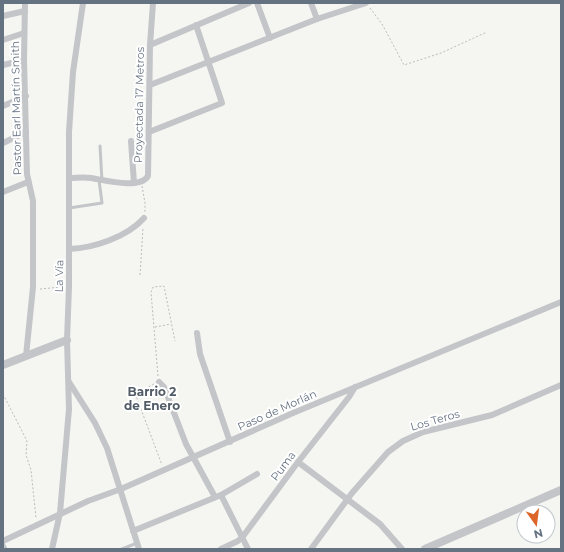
<svg xmlns="http://www.w3.org/2000/svg" width="564" height="552" viewBox="0 0 564 552" font-family="Montserrat,sans-serif">
<style>
.lines{fill:none;stroke-linecap:round;stroke-linejoin:round}
.path{stroke:#babcbe;stroke-width:1;stroke-dasharray:2 2;stroke-linecap:butt}
.service{stroke:#c3c5c9;stroke-width:3}
.minor{stroke:#c3c5c9;stroke-width:6}
.tertiary{stroke:#c3c5c9;stroke-width:8}
.labels{text-anchor:middle;dominant-baseline:central;stroke-width:4;stroke-linejoin:round;paint-order:stroke}
.street-label{font-size:11px;fill:#657282;stroke:#fff}
.neighbourhood-label{font-size:12px;font-weight:bold;fill:#525c67;stroke:#fff}
</style>
<rect width="100%" height="100%" fill="#f5f5f1"/>
<g class="lines">
<g class="path">
<polyline points="370,8 382,24 404,65 441,53 487,32"/>
<polyline points="142,186 145,203 145,212"/>
<polyline points="140,275 143,228"/>
<polyline points="40,289 62,287"/>
<polyline points="155,327 171,324"/>
<polyline points="158,376 151,292 153,287 164,286 175,341"/>
<polyline points="154,384 137,393 136,396 162,465"/>
<polyline points="3,394 27,441 26,455 31,470 36,518"/>
</g>
<g class="service">
<polyline points="100,146 102,181"/>
<polyline points="69,208 102,203 99,180"/>
<polyline points="3,543 6,549"/>
<polyline points="122,549 137,543"/>
</g>
<g class="minor">
<polyline points="25,3 24,60 27,174 33,201 33,287 26,356"/>
<polyline points="257,3 270,38"/>
<polyline points="311,3 317,19"/>
<polyline points="3,16 25,11"/>
<polyline points="3,40 24,33"/>
<polyline points="150,45 249,3"/>
<polyline points="3,65 24,60"/>
<polyline points="150,85 317,19 366,3"/>
<polyline points="3,106 26,96"/>
<polyline points="149,132 222,103 196,25"/>
<polyline points="131,141 134,183"/>
<polyline points="3,143 26,132"/>
<path d="M69,178C76,178 84,177 91,178C104,180 140,190 148,176L150,45L153,3"/>
<polyline points="3,192 28,182"/>
<path d="M69,249C94,248 127,237 144,218"/>
<polyline points="197,333 200,354 230,442"/>
<polyline points="69,382 95,423 107,448 139,549"/>
<polyline points="159,382 164,387 186,444 215,497"/>
<polyline points="298,462 380,524 402,549"/>
<polyline points="221,495 248,549"/>
<polyline points="133,531 221,495 257,474"/>
<polyline points="3,541 88,501 121,489 293,413 561,302"/>
<polyline points="52,549 60,513 69,409 67,340 69,287 69,132 73,72 83,3"/>
<polyline points="221,549 238,541 244,535 298,462 349,397 355,387"/>
<polyline points="311,549 352,493 388,452 403,441 423,432 492,415 561,385"/>
</g>
<g class="tertiary">
<polyline points="3,365 67,340"/>
<polyline points="425,549 561,490"/>
</g>
</g>
<g class="labels">
<g class="street-label">
<text transform="translate(139 105) rotate(-89)">Proyectada 17 Metros</text>
<text transform="translate(16 108) rotate(-91)">Pastor Earl Martín Smith</text>
<text transform="translate(59 276) rotate(-89)">La Vía</text>
<text transform="translate(277 410) rotate(-24)">Paso de Morlán</text>
<text transform="translate(435 420) rotate(-16)">Los Teros</text>
<text transform="translate(283 466) rotate(-53)">Puma</text>
</g>
<g class="neighbourhood-label">
<text x="152" y="391">Barrio 2<tspan x="152" dy="14">de Enero</tspan></text>
</g>
</g>
<rect width="564" height="552" fill="none" stroke="#657282" stroke-width="8"/>
<g transform="translate(536 524) rotate(166)"><circle r="19" fill="#ffffff" stroke="#c1c7cd"/>
<path d="M0-3L7 15L0 10L-7 15Z" fill="#de6528"/>
<text y="-6" font-size="11" font-weight="bold" text-anchor="middle" fill="#657282">N</text>
</g>
</svg>
